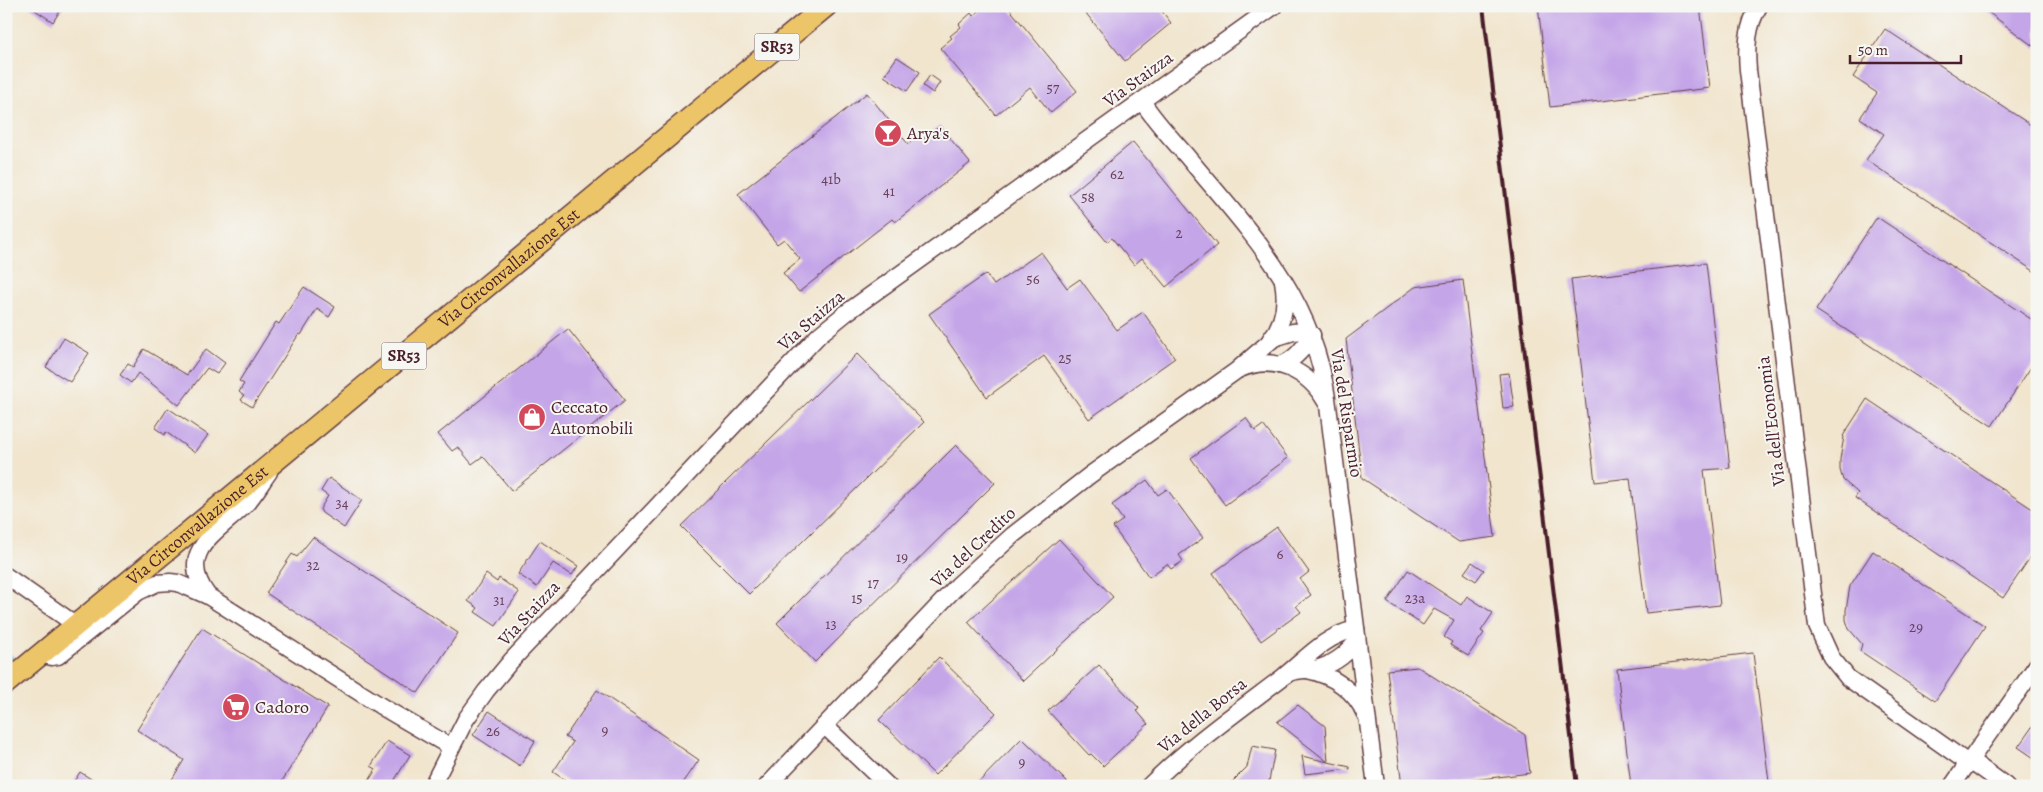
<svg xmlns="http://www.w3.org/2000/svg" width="2043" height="792" viewBox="0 0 2043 792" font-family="Alegreya,serif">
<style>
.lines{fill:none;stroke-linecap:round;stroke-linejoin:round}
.stream{stroke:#50b8ce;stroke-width:4.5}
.building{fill:#c4a5e8}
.minor-casing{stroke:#633d43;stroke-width:19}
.major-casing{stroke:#633d43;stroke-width:24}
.minor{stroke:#fff;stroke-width:16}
.major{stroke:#edc569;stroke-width:21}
.rail{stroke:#4a1f2b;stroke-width:4}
.labels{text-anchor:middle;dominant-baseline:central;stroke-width:4;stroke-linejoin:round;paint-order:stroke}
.number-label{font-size:15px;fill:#68405a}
.shield{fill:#f6f6f2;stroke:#7e6067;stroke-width:1}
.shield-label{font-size:16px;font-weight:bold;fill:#4a1f2b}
.street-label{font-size:18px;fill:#4a1f2b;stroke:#f6f6f2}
.poi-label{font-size:18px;fill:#4a1f2b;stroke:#f6f6f2;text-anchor:start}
</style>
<rect width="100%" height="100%" fill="#f6f6f2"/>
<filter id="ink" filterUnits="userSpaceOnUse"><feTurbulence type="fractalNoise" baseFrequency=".02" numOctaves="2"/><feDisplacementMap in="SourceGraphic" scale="10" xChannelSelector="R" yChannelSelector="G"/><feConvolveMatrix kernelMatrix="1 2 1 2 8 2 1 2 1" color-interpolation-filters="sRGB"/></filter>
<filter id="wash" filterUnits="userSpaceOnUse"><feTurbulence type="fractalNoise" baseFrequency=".0096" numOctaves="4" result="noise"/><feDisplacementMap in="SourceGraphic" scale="20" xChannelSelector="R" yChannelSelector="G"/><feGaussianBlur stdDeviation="1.12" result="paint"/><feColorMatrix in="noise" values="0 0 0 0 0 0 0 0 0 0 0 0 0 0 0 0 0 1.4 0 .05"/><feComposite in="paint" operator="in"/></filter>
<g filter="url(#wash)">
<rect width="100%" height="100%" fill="#f1e5ce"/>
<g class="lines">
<polyline class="stream" points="8,655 11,658"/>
</g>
<g id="blocks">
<g class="building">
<polygon points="29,6 63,6 53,22"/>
<polygon points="985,6 1007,6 1077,91 1051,113 1030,87 996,115 940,48 952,38 950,36 961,27 959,24 971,13 973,16"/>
<polygon points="1080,6 1158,6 1171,23 1125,61"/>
<polygon points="1538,6 1700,6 1710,88 1550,107"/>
<polygon points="1980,6 2037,6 2037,49"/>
<polygon points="1885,29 2037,129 2037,273 1866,160 1884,134 1860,118 1877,93 1853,77"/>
<polygon points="897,57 920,72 907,91 884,76"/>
<polygon points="930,75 940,82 933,93 923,86"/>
<polygon points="867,93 908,144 919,136 922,140 940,126 970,163 895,222 892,219 799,292 783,273 800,259 784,239 777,244 738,194"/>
<polygon points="1133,142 1217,245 1166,287 1142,258 1134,265 1112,238 1107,242 1069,195"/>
<polygon points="1877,217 2037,323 2037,358 1992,426 1816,310"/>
<polygon points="1041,252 1067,288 1080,279 1117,330 1143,312 1175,358 1089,419 1044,356 987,397 929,314 986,274 994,285"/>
<polygon points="1706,263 1730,468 1704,470 1720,605 1646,613 1630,478 1595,482 1571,279"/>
<polygon points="1463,280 1495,537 1459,542 1362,478 1346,339 1415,287"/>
<polygon points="304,287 335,307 329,317 317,309 301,335 299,334 252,407 241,400 244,396 239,392 244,384 239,381 276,322 279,324"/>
<polygon points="568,329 625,400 512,491 483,456 472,464 458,447 452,451 438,434"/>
<polygon points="64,338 89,353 70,382 46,367"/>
<polygon points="144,349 187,375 206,349 225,363 217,374 207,368 179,405 138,373 131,383 120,375 128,364 133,367"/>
<polygon points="857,354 924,422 749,594 681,526"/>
<polygon points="1509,373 1514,407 1503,408 1499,374"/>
<polygon points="1867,399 2037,512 2037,547 2003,598 1855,498 1858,493 1843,480 1840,470 1840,459 1844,437 1843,436"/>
<polygon points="168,408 208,435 195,453 166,432 165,435 155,428"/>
<polygon points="1246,418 1255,431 1263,425 1288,458 1225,505 1191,458"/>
<polygon points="956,445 995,483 815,662 777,623"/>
<polygon points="329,478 362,500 344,528 322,513 320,509 328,496 321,491"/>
<polygon points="1147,480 1158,495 1167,489 1203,538 1179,555 1183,561 1171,569 1167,564 1149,577 1113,527 1123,520 1112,505"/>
<polygon points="1277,527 1309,572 1300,579 1311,595 1296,606 1301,612 1261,641 1213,573"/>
<polygon points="313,537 458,633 418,693 266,593 292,554 297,557"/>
<polygon points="1059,539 1113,597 1023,681 968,622"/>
<polygon points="540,541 578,566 572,575 553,563 537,587 518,574"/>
<polygon points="1873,551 1985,626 1935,701 1860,651 1862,644 1849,629 1846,620 1846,610 1850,586"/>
<polygon points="1472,562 1484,570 1476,581 1464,573"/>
<polygon points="1408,570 1461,605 1467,596 1493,613 1481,631 1484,633 1468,656 1450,645 1452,642 1444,637 1454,620 1434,609 1423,625 1387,602"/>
<polygon points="486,574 497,582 499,578 519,592 496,626 475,612 478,608 468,601"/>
<polygon points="202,628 328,707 279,786 168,786 184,760 137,730"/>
<polygon points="1753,653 1769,782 1736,786 1631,786 1617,669"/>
<polygon points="939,657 996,713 935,775 879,720"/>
<polygon points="1099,665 1139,708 1137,711 1148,724 1103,766 1091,754 1089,755 1048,711"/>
<polygon points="1418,667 1525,735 1530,773 1425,786 1402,786 1387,670"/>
<polygon points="597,690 699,760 681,786 574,786 553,772 573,742 565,737"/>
<polygon points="1298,705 1325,726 1328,762 1277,722"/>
<polygon points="489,711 535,741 520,766 473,735"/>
<polygon points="2037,720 2037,760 2018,747"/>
<polygon points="1022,738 1071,786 975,786"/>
<polygon points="387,741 410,755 391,786 366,786 376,769 371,766"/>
<polygon points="1252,746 1275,750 1269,781 1265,786 1228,786 1247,767"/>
<polygon points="1302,756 1350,767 1350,769 1305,774"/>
<polygon points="80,772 102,786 71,786"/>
</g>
</g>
</g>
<g filter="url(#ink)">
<use href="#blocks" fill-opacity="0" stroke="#633d43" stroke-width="1"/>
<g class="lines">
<g class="minor-casing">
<g id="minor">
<path d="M1759,6C1747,26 1746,47 1748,70L1817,626L1831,657L1848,678L1968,763"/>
<path d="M1142,101C1154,120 1170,137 1185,154C1249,231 1312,294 1327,398L1376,786"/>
<path d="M1270,340C1284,323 1287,302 1283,281"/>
<path d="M1279,365C1293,362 1305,347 1312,335"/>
<path d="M1240,369C1274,354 1309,371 1326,402"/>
<polyline points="6,576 76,625"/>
<path d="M208,596C175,552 217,533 244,506C254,496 261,483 269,472"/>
<polyline points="41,654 52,657 58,656 138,592 157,583 170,582 178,583 208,596 384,708 451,747"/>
<path d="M1307,670C1332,675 1355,690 1365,714"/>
<path d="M1287,674C1297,669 1304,671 1314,669C1332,666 1346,655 1357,641"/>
<polyline points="825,726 888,786"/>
<polyline points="1970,760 2006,786"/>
<polyline points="432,786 466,719 486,691 511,661 819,335 846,313 1274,6"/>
<polyline points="767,786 958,585 1013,535 1090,475 1236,371 1274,338 1293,332 1304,331 1312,335"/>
<path d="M1149,786C1190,745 1237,712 1283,677C1307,658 1324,636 1356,629"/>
<polyline points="1952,786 2037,665"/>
</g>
</g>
<g class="major-casing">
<g id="major">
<path id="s1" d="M6,683L826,6"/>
</g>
</g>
<use href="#minor" class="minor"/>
<use href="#major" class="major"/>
<polyline class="rail" points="1483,6 1577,786"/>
</g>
</g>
<defs>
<g id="bar-disc" transform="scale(1.4375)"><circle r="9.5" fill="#d1495b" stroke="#f6f6f2"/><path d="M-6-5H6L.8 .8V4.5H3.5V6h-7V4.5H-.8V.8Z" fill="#fff"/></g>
<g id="shop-disc" transform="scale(1.4375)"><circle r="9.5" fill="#d1495b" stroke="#f6f6f2"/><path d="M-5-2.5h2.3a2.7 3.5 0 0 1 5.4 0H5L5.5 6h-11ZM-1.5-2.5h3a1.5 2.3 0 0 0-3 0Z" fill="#fff"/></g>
<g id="supermarket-disc" transform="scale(1.4375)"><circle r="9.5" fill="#d1495b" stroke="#f6f6f2"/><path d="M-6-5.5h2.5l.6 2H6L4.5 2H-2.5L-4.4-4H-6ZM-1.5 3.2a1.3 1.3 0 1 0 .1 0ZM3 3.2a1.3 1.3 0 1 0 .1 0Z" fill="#fff"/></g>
</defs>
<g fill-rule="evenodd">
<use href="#bar-disc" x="888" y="133"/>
<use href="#shop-disc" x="532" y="417"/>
<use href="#supermarket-disc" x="236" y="707"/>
</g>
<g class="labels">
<g class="number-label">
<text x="1053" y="88">57</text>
<text x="1117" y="174">62</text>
<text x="831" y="179">41b</text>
<text x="889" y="191">41</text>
<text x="1088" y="197">58</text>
<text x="1179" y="233">2</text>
<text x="1033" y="279">56</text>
<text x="1065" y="358">25</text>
<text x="342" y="503">34</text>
<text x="1280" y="554">6</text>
<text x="902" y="557">19</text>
<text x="313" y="565">32</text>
<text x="873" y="583">17</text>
<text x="857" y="598">15</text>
<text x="1415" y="598">23a</text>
<text x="499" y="600">31</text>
<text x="831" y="624">13</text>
<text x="1916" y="627">29</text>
<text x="605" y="730">9</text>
<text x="493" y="731">26</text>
<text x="1022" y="762">9</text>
</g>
<g class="shield">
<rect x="754.5" y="33.5" width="45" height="27" rx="4"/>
<rect x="381.5" y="342.5" width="45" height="27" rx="4"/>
</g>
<g class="shield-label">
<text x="777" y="47">SR53</text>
<text x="404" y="356">SR53</text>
</g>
<g class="street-label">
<text transform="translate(1138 79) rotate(-36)">Via Staizza</text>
<text stroke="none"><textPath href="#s1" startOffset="652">Via Circonvallazione Est</textPath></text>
<text transform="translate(811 320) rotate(-41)">Via Staizza</text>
<text transform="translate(1347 413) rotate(81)">Via del Risparmio</text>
<text transform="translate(1771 421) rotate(-97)">Via dell'Economia</text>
<text stroke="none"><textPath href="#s1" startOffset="248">Via Circonvallazione Est</textPath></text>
<text transform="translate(973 547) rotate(-43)">Via del Credito</text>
<text transform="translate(529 613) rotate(-47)">Via Staizza</text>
<text transform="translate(1202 715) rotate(-39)">Via della Borsa</text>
</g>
<g class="poi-label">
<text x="907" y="133">Arya's</text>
<text x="551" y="407">Ceccato<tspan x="551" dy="21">Automobili</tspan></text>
<text x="255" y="707">Cadoro</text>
</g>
</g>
<rect width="2043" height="792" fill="none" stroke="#f6f6f2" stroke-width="25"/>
<path d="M1850 55v8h111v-8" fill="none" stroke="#4a1f2b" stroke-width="2.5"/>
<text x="1858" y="55" font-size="15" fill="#4a1f2b" stroke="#f6f6f2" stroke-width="4" paint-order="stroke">50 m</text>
</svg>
